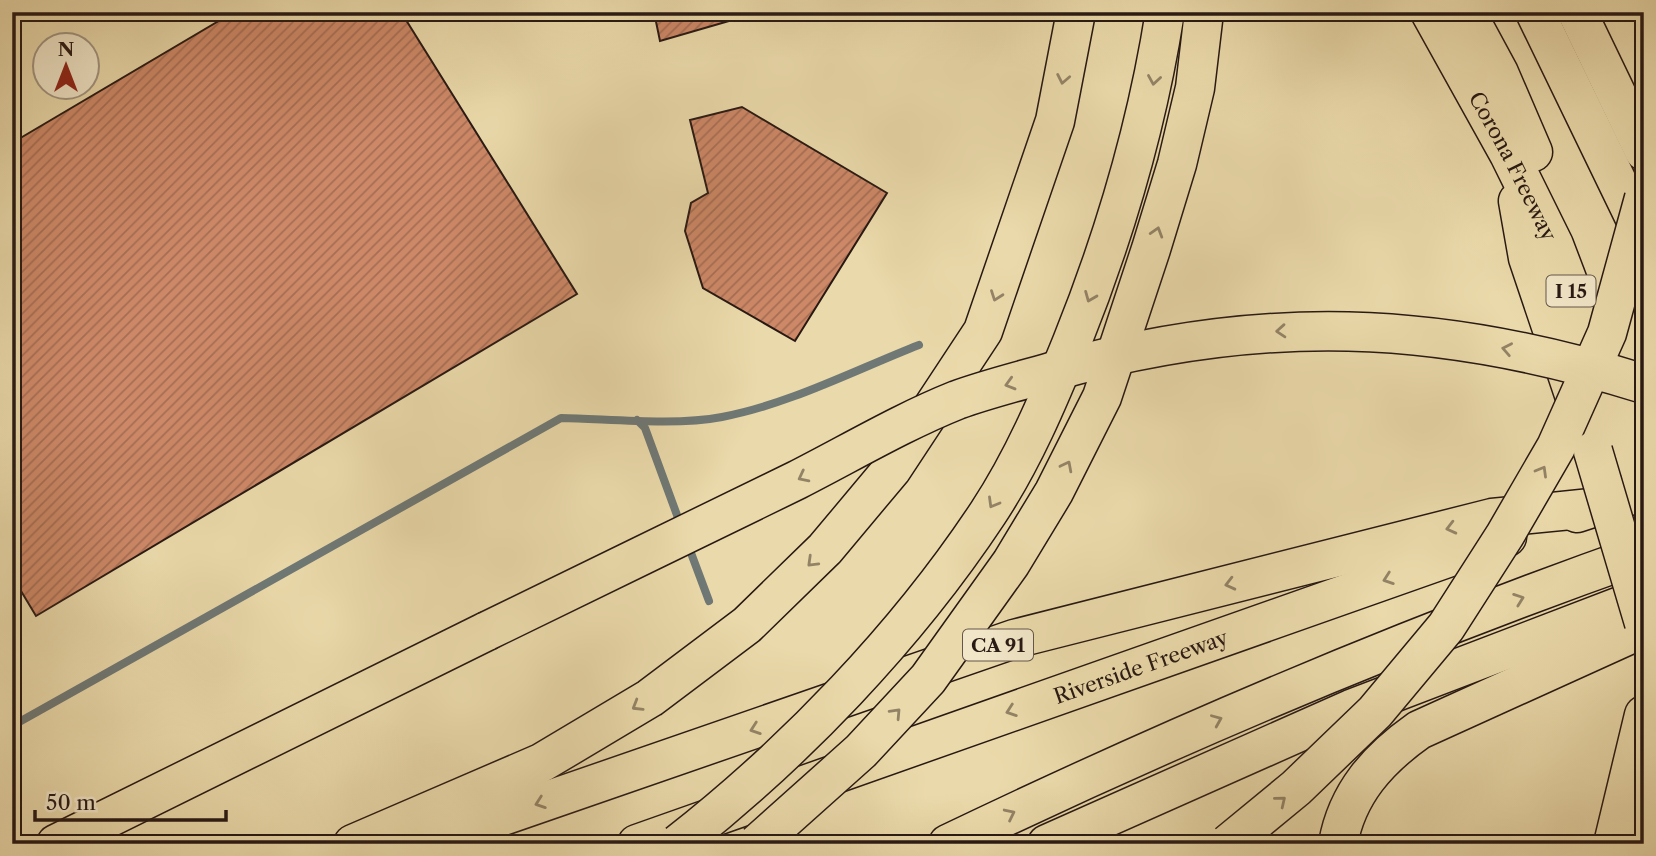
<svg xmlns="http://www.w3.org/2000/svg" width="1656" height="856" viewBox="0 0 1656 856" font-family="'Libre Caslon Text',serif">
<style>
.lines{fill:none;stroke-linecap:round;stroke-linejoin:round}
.stream{stroke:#6f7875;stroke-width:8}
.building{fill:url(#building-hatch);stroke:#281914;stroke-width:2}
.highway-casing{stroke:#281914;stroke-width:41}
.highway{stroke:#ead9aa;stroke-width:38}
.highway-bridge-casing{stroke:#281914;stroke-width:41;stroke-linecap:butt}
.highway-bridge{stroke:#ead9aa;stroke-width:38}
.oneway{stroke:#938366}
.labels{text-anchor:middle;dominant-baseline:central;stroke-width:6;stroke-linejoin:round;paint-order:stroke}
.shield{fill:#f1e6c8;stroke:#64564a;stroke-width:2}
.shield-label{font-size:19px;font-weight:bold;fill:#281914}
.street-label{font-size:21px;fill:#281914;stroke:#f1e6c8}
</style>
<defs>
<pattern id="building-hatch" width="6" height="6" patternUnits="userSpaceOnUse" patternTransform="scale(1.75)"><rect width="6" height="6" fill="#cd8867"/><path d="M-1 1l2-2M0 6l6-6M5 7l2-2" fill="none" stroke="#a66e54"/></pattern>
</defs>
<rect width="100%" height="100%" fill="#ead9aa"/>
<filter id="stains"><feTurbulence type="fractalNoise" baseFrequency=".00286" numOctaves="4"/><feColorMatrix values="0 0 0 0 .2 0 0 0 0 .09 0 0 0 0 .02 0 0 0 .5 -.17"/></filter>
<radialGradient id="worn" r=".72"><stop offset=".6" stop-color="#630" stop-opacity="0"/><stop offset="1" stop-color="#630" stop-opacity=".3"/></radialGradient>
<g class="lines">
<g class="stream">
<polyline points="637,420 645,428 681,526"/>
<polyline points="688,545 709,601"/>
<path d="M12,726L561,418C610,419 675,426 722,417C790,404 855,370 919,345"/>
</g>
</g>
<g class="building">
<polygon points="234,12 401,12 577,294 36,616 12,576 12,143"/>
<polygon points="654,12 760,12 660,41"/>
<polygon points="742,107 887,193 795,341 703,288 685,231 691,203 708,193 690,120"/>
</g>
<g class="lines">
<g class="highway-casing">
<g id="highway">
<path id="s1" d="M1430,12L1509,154L1554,245L1644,482"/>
<polyline points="1466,12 1499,73 1533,152"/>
<polyline points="1535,12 1644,237"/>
<polyline points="1577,12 1644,151"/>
<polyline points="1518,201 1528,258 1593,451"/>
<polyline points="1577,513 1644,491"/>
<polyline points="56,844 487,631"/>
<polyline points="353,844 541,763 650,698 747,625 825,549 892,469 983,331 1055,121 1076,12"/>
<polyline points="422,844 1014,639 1492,518 1591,508"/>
<path id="s2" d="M637,844L1507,537"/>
<path d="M948,844C1175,735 1406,637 1644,553"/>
<polyline points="1047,844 1351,709 1644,597"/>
<path d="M1338,844C1347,793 1378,759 1419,730L1644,628"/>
<polyline points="1613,844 1644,715"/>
</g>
</g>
<use href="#highway" class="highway"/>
<g class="highway-bridge-casing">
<g id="highway-bridge">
<polyline points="1593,451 1644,623"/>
<path d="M487,631C590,580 694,531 797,480C850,453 902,422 957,400C987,389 1020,381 1051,372C1260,313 1437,319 1644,384"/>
<path d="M678,844C794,753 906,637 988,513C1023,460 1048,401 1072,342C1115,235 1147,127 1165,12"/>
<polyline points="757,844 861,751 928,679 1011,563 1054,492 1102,397 1151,249 1177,164 1195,88 1204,12"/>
<polyline points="1228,844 1296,788 1375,712 1446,627 1505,535 1556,447 1607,333 1644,198"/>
</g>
</g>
<use href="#highway-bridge" class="highway-bridge"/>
</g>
<defs><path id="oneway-chevron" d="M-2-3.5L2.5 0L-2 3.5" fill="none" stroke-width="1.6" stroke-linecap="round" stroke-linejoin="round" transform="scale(1.75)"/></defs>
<g class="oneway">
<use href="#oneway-chevron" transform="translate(1063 79) rotate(101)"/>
<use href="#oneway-chevron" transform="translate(1154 80) rotate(99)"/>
<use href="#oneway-chevron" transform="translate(1157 232) rotate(-73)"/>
<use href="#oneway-chevron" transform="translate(996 296) rotate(110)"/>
<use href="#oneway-chevron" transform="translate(1090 297) rotate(112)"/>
<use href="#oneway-chevron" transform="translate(1281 331) rotate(176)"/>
<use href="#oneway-chevron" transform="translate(1507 349) rotate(-169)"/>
<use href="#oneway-chevron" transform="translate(1010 384) rotate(164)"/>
<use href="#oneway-chevron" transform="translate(1067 466) rotate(-63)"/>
<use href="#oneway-chevron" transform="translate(1542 471) rotate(-60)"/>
<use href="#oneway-chevron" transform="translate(803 477) rotate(153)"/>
<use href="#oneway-chevron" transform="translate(993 503) rotate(120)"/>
<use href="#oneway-chevron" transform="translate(1451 528) rotate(166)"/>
<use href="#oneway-chevron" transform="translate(812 562) rotate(136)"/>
<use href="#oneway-chevron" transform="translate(1388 579) rotate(161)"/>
<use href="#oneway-chevron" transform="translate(1230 584) rotate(166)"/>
<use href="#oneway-chevron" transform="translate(1519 599) rotate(-20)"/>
<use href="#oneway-chevron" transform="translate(637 706) rotate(149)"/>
<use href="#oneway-chevron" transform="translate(1011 711) rotate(161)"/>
<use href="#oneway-chevron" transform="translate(896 713) rotate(-47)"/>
<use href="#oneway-chevron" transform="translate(1217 720) rotate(-23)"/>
<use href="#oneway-chevron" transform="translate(755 729) rotate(161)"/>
<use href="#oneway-chevron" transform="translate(1281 801) rotate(-39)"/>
<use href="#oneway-chevron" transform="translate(540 803) rotate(161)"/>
<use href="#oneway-chevron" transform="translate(1010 814) rotate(-26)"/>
</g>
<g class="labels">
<g class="shield">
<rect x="1546.5" y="275.5" width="49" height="31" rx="5"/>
<rect x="963" y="629.5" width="70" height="31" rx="5"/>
</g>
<g class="shield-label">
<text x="1571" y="291">I 15</text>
<text x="998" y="645">CA 91</text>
</g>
<g class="street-label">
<text stroke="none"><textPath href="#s1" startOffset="175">Corona Freeway</textPath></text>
<text stroke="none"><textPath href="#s2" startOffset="534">Riverside Freeway</textPath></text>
</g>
</g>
<rect width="1656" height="856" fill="none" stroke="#ead9aa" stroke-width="42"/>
<rect x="14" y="14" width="1628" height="828" fill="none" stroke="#281914" stroke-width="3.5"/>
<rect x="21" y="21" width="1614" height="814" fill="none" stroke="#281914" stroke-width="2"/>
<g transform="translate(66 66)"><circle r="33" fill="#f1e6c8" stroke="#a19480" stroke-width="2"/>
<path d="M0-5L12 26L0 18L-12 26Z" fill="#8f2418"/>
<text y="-10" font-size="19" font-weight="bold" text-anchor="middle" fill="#281914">N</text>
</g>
<path d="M35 810v10h191v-10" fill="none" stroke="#281914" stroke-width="3.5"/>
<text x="46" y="810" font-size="21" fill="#281914" stroke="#f1e6c8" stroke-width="5" paint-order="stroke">50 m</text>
<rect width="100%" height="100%" filter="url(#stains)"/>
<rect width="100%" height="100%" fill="url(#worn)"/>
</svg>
